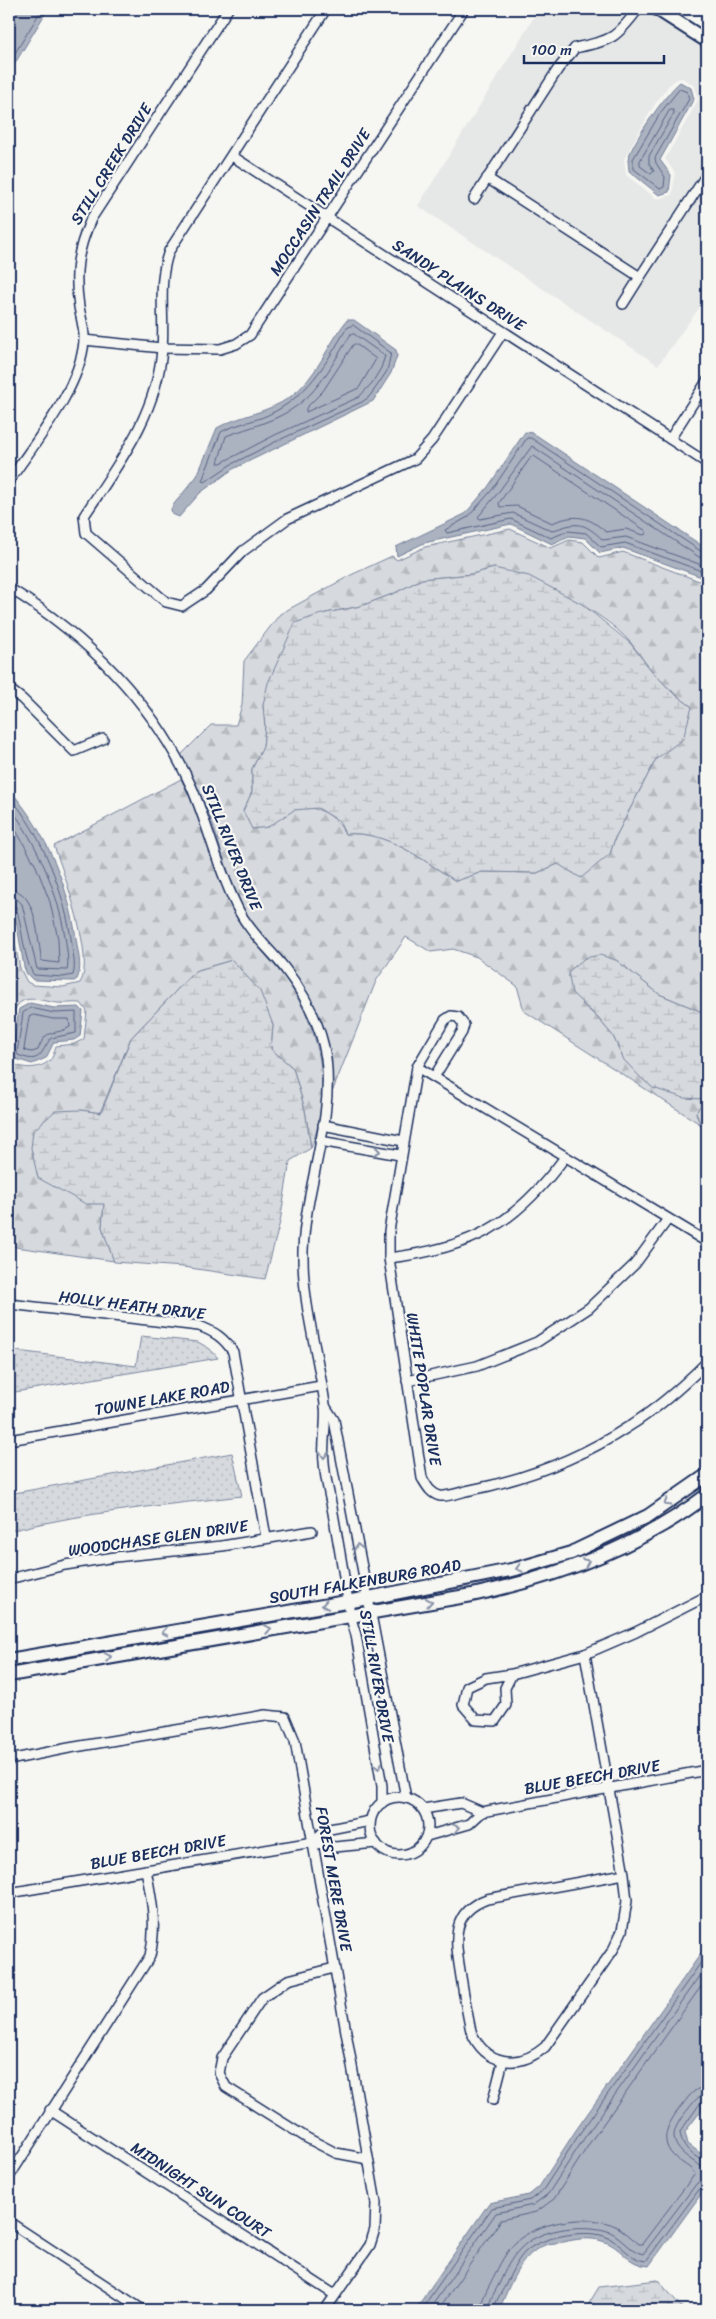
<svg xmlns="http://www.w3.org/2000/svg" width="716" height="2319" viewBox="0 0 716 2319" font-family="Sriracha,sans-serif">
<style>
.built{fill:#e6e7e7;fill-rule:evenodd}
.forest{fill:url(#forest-firs);stroke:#78849e;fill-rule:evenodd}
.wetland{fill:url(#wetland-marsh);stroke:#78849e}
.park{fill:url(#park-dots);stroke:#78849e}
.water{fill:#abb2c0;stroke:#717e99}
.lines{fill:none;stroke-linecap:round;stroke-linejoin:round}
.shore{stroke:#556385;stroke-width:1}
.street-casing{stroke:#1b2f5e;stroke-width:12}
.secondary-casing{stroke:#1b2f5e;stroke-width:16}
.street{stroke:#f6f6f2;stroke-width:9}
.secondary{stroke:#f6f6f2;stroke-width:12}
.oneway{stroke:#8892a8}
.labels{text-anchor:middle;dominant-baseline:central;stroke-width:4.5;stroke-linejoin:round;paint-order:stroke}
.street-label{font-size:16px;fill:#1b2f5e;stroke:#f6f6f2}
</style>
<defs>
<pattern id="forest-firs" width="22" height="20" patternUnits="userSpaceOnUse" patternTransform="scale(1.25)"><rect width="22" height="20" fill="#d6d9dd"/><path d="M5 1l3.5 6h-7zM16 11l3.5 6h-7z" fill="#b7bbc0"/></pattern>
<pattern id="wetland-marsh" width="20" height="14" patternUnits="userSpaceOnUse" patternTransform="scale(1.25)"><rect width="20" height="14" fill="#d6d9dd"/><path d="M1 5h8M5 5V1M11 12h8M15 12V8" fill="none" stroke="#b7bbc0"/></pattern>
<pattern id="park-dots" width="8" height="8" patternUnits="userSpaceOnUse" patternTransform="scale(1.25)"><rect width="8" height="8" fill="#d6d9dd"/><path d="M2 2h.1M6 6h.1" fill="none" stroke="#b7bbc0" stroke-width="1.8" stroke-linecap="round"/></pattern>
</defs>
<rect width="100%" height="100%" fill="#f6f6f2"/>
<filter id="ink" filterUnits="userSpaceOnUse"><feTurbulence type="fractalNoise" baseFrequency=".02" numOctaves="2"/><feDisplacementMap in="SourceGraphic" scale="10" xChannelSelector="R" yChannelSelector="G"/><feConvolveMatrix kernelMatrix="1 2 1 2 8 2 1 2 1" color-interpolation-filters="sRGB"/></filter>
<g filter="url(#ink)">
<path class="built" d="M539,9H645L707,47V297L658,365L418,206ZM682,78L694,85L698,100L665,159L675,173L672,195L657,199L626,175L624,159L653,107L669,85L677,79Z"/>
<g class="forest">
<path d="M510,529L551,548L569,540L583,542L599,558L623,552L707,584V1014L659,994L616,960L582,1004L598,1018L613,1036L624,1060L653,1088L705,1099L696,1113L700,1124L524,1011L517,986L477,957L453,949L431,952L406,937L376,981L331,1095C335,1048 318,1001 288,964C273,946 254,929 243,907C230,881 222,853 213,825C204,801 192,778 180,756L211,725H236L242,705L244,661L280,614L351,575L392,556L397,560L425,547ZM494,568C543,586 594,603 631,643C638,652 644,662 652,671C664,685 677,696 692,707L656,759L615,838L610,854L558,864L537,873L482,872L456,881C422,860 387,830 345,834C336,815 316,803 294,810C285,812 275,822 268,827L243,811L252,792V769L263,747L265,726L263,705L321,614L361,606L395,593L422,579L472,574Z"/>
<path d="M181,779C204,822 213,870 234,913C246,936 266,953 281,973C320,1024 334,1087 311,1148L305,1110L293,1068L271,1049L273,1025L232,960L195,971L131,1038L100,1113L81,1110L104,1204L102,1227L114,1261L9,1246V1060C18,1070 39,1070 49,1061C54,1057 54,1051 56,1046L74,1044L84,1039L87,1011L81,1003C73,1002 66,1004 58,1003C45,1002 23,992 15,1009C10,1019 11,1036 9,1047V915L20,968L27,982L33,985L63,987L80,983C96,960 63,871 54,846Z"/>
</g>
<g class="wetland">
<path d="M494,568L529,576L582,604L630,643L651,670L672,692L692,707L683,739L656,759L615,838L610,854L581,878L558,864L537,873L482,872L456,881C422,860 387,830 345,834L339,821L318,808L294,810L268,827L252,829L243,811L252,792V769L263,747L265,726L263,705L268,683L295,623L321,614L361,606L395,593L422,579L472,574Z"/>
<polygon points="600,955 616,960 659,994 707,1014 707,1140 696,1113 704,1099 684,1098 653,1088 641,1078 624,1060 613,1036 598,1018 572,993 568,972 585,958"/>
<polygon points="232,960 260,991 273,1025 271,1049 293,1068 305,1110 311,1148 290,1161 280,1222 265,1279 183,1267 114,1262 102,1227 104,1204 86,1204 38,1178 31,1148 33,1131 55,1111 81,1110 101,1113 131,1038 195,971"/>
<polygon points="658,2280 684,2310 585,2310 599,2287"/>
</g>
<g class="park">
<polygon points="141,1336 198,1342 210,1349 218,1358 9,1393 9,1350 136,1366"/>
<path d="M232,1453L242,1496C164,1505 86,1512 9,1531V1494Z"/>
</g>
<g class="water">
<polygon points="9,9 48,9 9,73"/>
<path d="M680,82L691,88L694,99L660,160L671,175L669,192L659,195L629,171C629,168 628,163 628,160C630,145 667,92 680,82Z"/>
<path d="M347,320H354L396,350L397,356L391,373L373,401L233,469L200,493L179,517L172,514L171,509L174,504L197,476L217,428C240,415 268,413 290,397C317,378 327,345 347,320Z"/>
<polygon points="525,432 533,433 707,549 707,579 623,548 600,553 585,538 569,536 552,544 511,524 424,543 397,556 396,547 465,514 488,487"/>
<path d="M9,789C47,832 70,889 77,945C79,956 82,970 77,979L74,981L33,980L27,974L24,967L17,925L9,901Z"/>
<polygon points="30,1003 54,1008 79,1007 83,1011 80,1036 74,1040 54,1042 46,1058 32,1064 13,1058 12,1053 19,1009"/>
<path d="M707,1945V2103L685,2132L688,2144L707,2158V2186L649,2266C626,2265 622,2246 602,2241C591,2237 575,2239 564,2242C558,2243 550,2243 545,2245C519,2255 509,2288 499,2310H415L489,2203L529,2195L539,2187L576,2130Z"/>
</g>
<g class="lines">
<g class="shore">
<polyline points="9,63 42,9"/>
<polygon points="680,89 687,92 689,99 655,158 656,163 665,177 664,187 660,189 634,169 633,159 661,112"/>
<polygon points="670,110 673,110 674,113 649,156 649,163 654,171 651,174 640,166 640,161"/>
<path d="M353,325L391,353L387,371L377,386L369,397L362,402L277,441L230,465L205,482L202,481L221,432C235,424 253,422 268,415C307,397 326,364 346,329Z"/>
<path d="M351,334H354L385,356L381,368L372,383L359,397L275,435L221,463H218L226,436C250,427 277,421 298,405C322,387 335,359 351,334Z"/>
<polygon points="356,344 376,359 359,388 306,412 306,408 323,391 353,345"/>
<path d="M534,456L646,531V534L643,535L626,529L606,532C587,515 575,514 552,523L517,506L500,507L499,503L531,457Z"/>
<polyline points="707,553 702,552 531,438 527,438 492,490 468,517 445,530 447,533 511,519 551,538 568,531 586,533 601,547 625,543 707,573"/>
<path d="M707,559L699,557L532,446L497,494L478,517L480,519L513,513L552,531C577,521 584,522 603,540L626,537L707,567"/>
<path d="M9,796C43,835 65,894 72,945C73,954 76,966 73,975L63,977L34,975C24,962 22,925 16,907L9,903"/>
<path d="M9,806C39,845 59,895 66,943C67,952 69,962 67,970L37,969L22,904L16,898L9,896"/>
<path d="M9,818L36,866L50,902L58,939L59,963L42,961C37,940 38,890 9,889"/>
<path d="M31,1008L54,1013L76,1012V1033L51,1038C40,1052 42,1065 18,1055L17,1053L23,1013Z"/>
<path d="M34,1015L53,1019H69L70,1027C53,1037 47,1026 38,1050L32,1052L26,1051L24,1049L29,1017Z"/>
<path d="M707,2094C698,2095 695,2101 689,2108C673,2128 665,2141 690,2159C696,2163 700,2167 707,2168"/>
<path d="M707,2100L701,2102L680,2132C681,2145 693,2159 707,2161"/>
<polyline points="421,2310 492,2208 530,2200 543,2190 580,2133 707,1954"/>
<polyline points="429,2310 496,2213 533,2205 548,2194 585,2137 707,1965"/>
<polyline points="438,2310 501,2220 536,2212 554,2199 591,2141 707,1978"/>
<path d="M481,2310C481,2299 488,2288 493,2278C499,2266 506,2251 516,2242C536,2223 581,2215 607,2223C620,2226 629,2236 639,2244H642L695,2174C691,2167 683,2164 677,2159C655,2141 670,2120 683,2104C690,2095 695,2087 707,2087"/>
<path d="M488,2310C489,2300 496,2290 500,2282C505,2270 511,2258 520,2249C538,2229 579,2224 604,2230C620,2233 628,2251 643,2254L697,2183L707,2178"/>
<path d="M494,2310C495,2302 501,2293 505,2286C510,2275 516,2262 524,2253C539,2237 583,2229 604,2236C620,2241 629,2260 646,2261L701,2187L707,2185"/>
</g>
<g class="street-casing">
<g id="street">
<path d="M326,9L169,251C157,284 165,315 162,349C157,414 119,463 84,516L86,533L166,602L182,606L206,590L243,551L287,519L415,459L432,440L503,332"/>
<polyline points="232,156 707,463"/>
<polyline points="487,178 640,277 623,304"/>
<path d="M474,199L558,69L575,48C611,40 615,40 638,9"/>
<polyline points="640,277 707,174"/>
<polyline points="84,340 162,348 220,349 236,344 250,335 464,9"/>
<polyline points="670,439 707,381"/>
<path d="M9,481C35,442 80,389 84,341C85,331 81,318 79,307C74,273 77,251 91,219L228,9"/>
<path d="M9,588C87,636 154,703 192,788C209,828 219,873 239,911C251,934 271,950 286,970C305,995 321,1025 326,1058C334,1123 305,1186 303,1251C302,1303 318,1353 325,1404C327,1423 322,1443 324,1462C325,1479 330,1496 333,1513C339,1547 345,1580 350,1615L356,1635L382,1786V1803"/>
<polyline points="9,689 22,699 74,751 103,739"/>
<polyline points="417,1067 707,1242"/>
<path d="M434,1077L462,1032L464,1025L458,1017L451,1016L445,1020L417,1067L389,1231V1258L422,1478C427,1486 430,1493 440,1496C447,1497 459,1493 466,1491C523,1480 579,1459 628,1427C657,1409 683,1386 707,1362"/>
<polyline points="323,1125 403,1141"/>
<polyline points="320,1141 400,1155"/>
<path d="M389,1258C472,1248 515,1225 565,1157"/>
<path d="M9,1304L199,1326C215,1332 224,1338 233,1352L266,1537"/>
<polyline points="407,1381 477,1366 537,1342 589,1308 635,1264 668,1219"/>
<polyline points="325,1406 334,1420 406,1798"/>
<polyline points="9,1440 321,1386"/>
<polyline points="9,1579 65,1565 115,1557 222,1546 312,1531"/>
<path d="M585,1654L624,1874L627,1901L622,1931L613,1950L545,2047C518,2070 485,2065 471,2031C467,2013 464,1995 461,1977C456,1944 448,1913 487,1899L624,1874"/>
<polyline points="512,1674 505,1688 506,1705 495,1721 476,1720 463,1705 467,1687 486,1678 512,1674 585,1654 636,1632 707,1596"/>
<polyline points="9,1760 69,1748 265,1715 285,1717 295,1741 376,2203 375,2229 370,2245 325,2310"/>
<circle cx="399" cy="1826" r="29"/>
<polyline points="423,1809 461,1803 482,1812"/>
<polyline points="427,1836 469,1824 482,1812 707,1770"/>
<polyline points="313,1842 325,1830 370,1821"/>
<polyline points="9,1893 313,1842 335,1847 376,1843"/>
<polyline points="334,1968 288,1980 262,1998 222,2058 219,2073 226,2087 307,2138 336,2153 368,2159"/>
<polyline points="493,2100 503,2061"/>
<polyline points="50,2110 335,2295"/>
<path d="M9,2177L150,1956C157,1925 152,1900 146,1870"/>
<polyline points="9,2222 143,2310"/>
</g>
</g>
<g class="secondary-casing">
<g id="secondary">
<polyline points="657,9 707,41"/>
<polyline points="9,1660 369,1598 516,1569 571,1553 648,1516 707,1475"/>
<path d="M9,1675L472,1595C556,1577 639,1548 707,1495"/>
</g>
</g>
<use href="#street" class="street"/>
<use href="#secondary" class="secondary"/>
</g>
<defs><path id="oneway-chevron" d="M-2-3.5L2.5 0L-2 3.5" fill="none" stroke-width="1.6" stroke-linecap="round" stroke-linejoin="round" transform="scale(1.25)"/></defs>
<g class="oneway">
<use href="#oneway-chevron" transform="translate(377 1151) rotate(10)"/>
<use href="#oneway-chevron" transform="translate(324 1455) rotate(90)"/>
<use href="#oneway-chevron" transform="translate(667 1503) rotate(148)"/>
<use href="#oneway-chevron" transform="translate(358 1547) rotate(-101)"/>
<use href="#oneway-chevron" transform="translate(586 1562) rotate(-25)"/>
<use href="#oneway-chevron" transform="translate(519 1568) rotate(165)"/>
<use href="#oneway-chevron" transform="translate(429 1602) rotate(-9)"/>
<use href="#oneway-chevron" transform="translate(325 1605) rotate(170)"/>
<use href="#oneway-chevron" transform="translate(268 1629) rotate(-10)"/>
<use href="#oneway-chevron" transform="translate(165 1632) rotate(170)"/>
<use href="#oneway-chevron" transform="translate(108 1657) rotate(-10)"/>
<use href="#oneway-chevron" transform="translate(378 1766) rotate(80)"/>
<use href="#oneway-chevron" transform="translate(456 1828) rotate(-15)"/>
</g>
</g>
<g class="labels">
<g class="street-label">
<text transform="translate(111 164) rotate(-58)">STILL CREEK DRIVE</text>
<text transform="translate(320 202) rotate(-57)">MOCCASIN TRAIL DRIVE</text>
<text transform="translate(459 285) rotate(33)">SANDY PLAINS DRIVE</text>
<text transform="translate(232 847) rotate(68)">STILL RIVER DRIVE</text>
<text transform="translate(132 1305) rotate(7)">HOLLY HEATH DRIVE</text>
<text transform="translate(424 1389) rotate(81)">WHITE POPLAR DRIVE</text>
<text transform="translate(162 1398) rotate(-10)">TOWNE LAKE ROAD</text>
<text transform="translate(158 1538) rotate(-8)">WOODCHASE GLEN DRIVE</text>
<text transform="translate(365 1581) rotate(-10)">SOUTH FALKENBURG ROAD</text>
<text transform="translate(377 1676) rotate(80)">STILL RIVER DRIVE</text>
<text transform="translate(592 1777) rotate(-10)">BLUE BEECH DRIVE</text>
<text transform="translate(158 1852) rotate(-10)">BLUE BEECH DRIVE</text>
<text transform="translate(334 1879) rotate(80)">FOREST MERE DRIVE</text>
<text transform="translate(201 2190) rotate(33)">MIDNIGHT SUN COURT</text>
</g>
</g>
<rect width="716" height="2319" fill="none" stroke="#f6f6f2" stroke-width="30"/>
<rect x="15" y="15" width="686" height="2289" fill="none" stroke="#1b2f5e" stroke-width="2" filter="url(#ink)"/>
<path d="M524 55v8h140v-8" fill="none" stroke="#1b2f5e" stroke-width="2.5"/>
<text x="531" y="55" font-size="15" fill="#1b2f5e" stroke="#f6f6f2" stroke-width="4" paint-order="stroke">100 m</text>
</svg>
